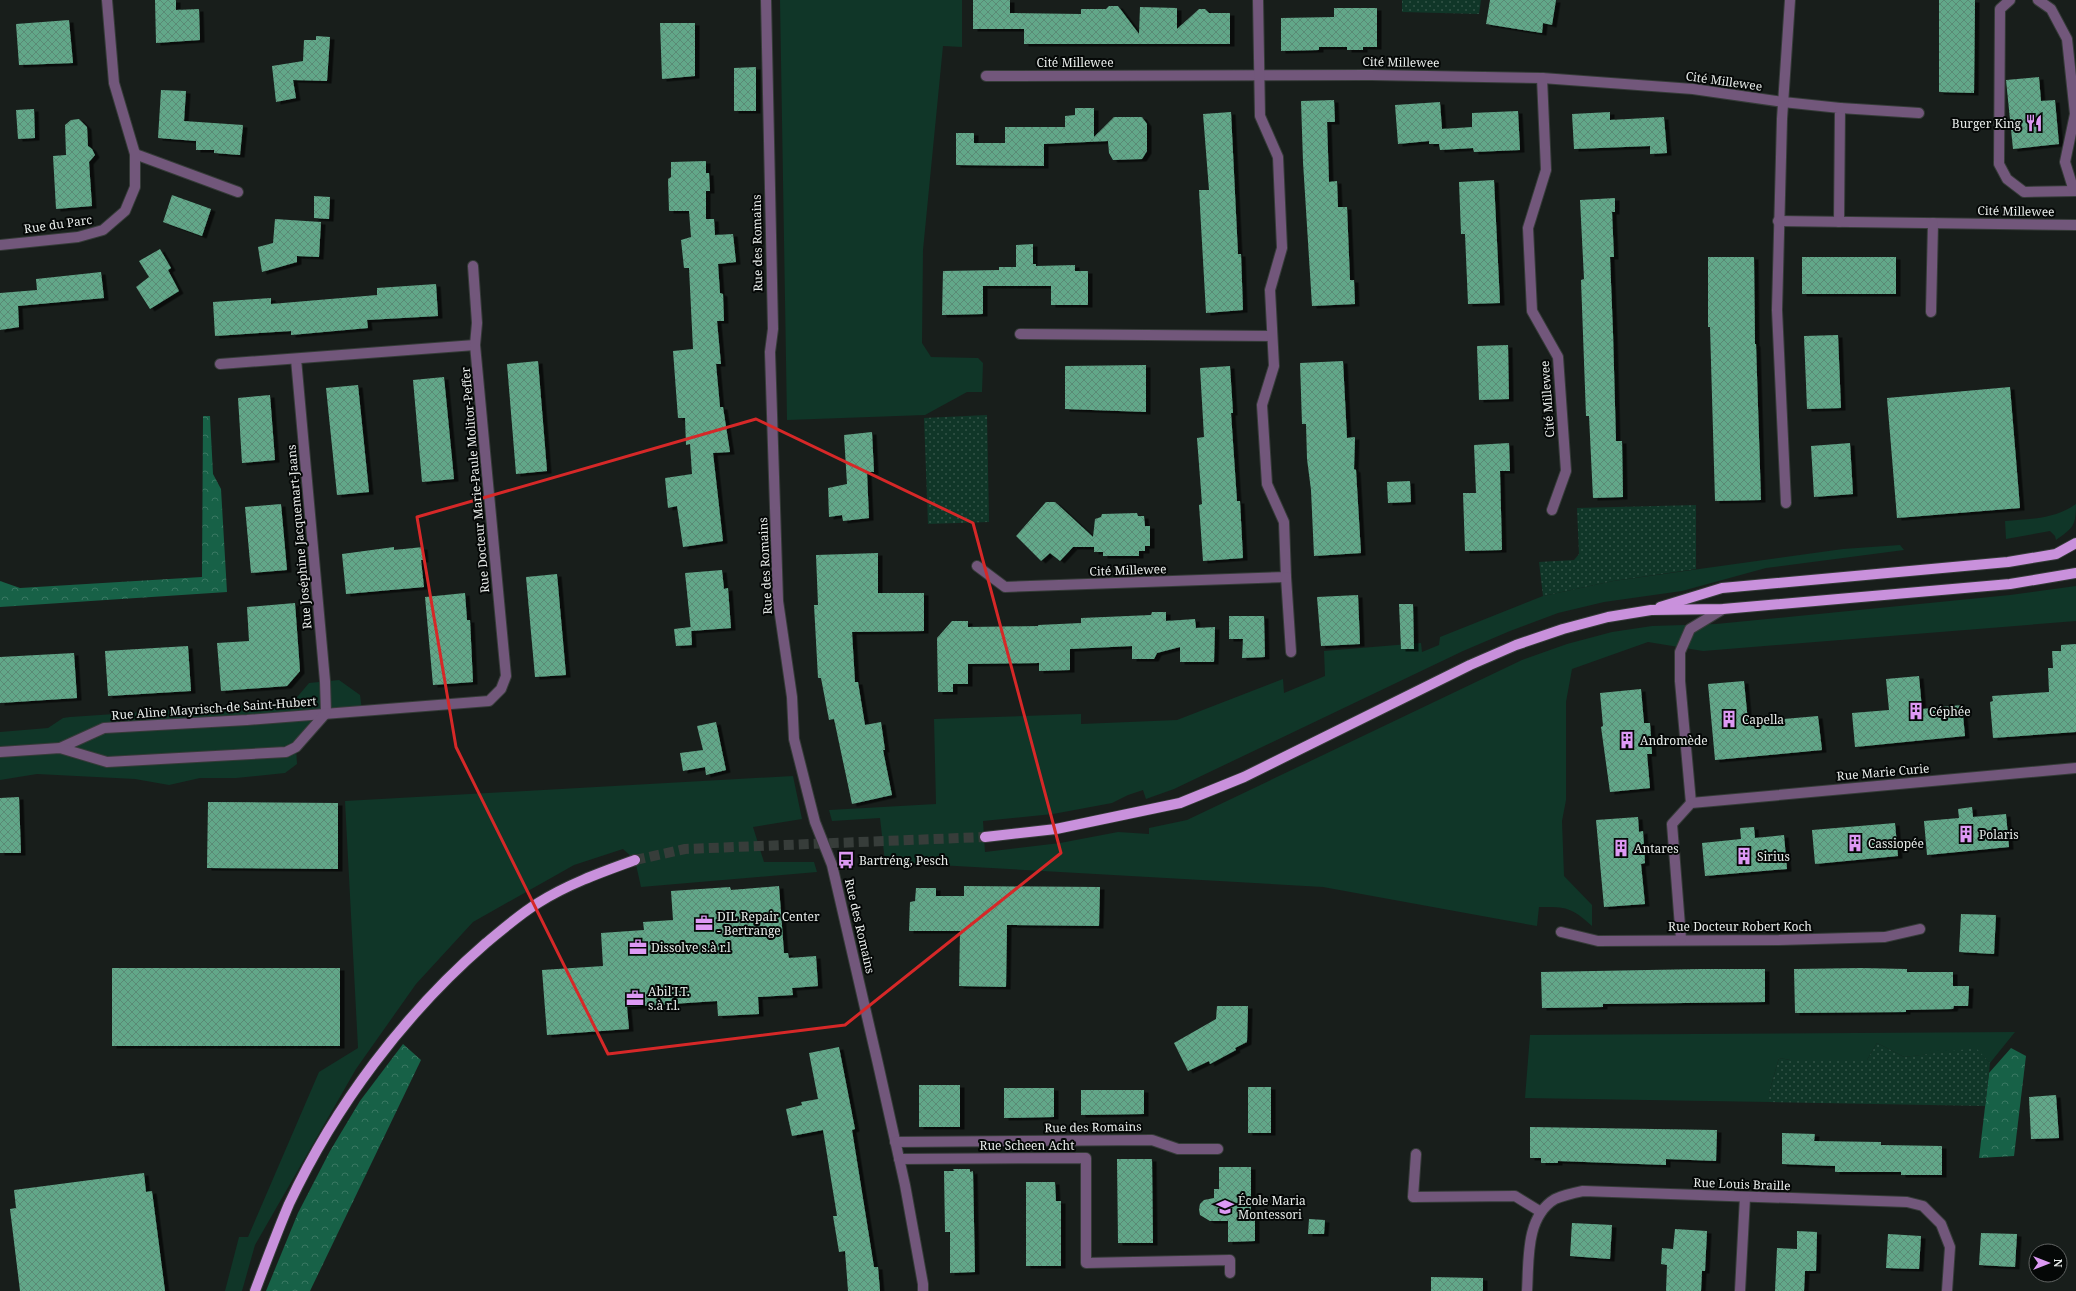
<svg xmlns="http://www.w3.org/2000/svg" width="2076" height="1291" viewBox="0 0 2076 1291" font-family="'Noto Serif',serif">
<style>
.green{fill:#103628}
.forest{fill:url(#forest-crowns)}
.park{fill:url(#park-dots)}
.building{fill:url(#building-cross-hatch);filter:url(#shadow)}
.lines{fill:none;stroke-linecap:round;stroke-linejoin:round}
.major-tunnel{stroke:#373d3a;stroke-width:10;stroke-dasharray:10 5;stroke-linecap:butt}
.minor-casing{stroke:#353b38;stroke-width:12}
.major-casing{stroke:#353b38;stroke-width:12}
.minor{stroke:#72577b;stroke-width:10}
.major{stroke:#c991dc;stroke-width:10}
.marked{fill:none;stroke:#d62828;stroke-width:3;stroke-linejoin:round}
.labels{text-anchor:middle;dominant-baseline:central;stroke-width:4;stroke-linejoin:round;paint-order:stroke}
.street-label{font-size:12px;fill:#e8ecea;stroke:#050807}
.poi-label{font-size:12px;fill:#e8ecea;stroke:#050807;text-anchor:start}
</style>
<defs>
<pattern id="forest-crowns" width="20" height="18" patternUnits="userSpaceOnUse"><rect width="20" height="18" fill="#176147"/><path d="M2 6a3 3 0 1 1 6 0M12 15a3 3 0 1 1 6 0" fill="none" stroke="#397862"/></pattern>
<pattern id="park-dots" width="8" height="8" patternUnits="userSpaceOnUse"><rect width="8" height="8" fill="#103628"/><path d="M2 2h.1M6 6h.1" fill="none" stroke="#335347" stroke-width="1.8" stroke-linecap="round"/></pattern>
<pattern id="building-cross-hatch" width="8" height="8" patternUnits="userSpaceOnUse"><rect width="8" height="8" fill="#62a789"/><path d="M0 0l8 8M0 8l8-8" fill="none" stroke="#5a8a75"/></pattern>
<filter id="shadow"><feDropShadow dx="4.5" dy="2.5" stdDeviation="0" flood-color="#0009"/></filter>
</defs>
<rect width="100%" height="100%" fill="#181e1b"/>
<g class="green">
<polygon points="780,0 962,0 962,47 943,46 923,250 922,343 931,357 978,358 983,363 982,392 967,392 925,415 787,420"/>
<path d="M2076,504C2076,526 2073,528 2056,540L2055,536L2050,531L2006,539L2005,521C2030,519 2055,519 2076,504Z"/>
<path d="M1900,545L1904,550L1766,568L1682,591L1604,602L1558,613L1510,631L1463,651L1174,789L1146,799L1143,790L1128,795L1112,803L1053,814L983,821L985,852L1060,843L1118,832L1149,834V828L1187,820L1522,660L1567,644L1612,632L1652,626L1716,624L2010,595L2076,586V621L1703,651L1648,642L1572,669L1566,702V800L1562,821L1564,876L1592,905V926C1571,907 1567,907 1539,907L1537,926L1323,887L885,862L880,818L832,821L829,810L936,804L934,719L1081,714V724L1177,720L1283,679L1284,693L1325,676L1324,651L1421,643L1422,652L1439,645L1440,637L1543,596L1613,581L1843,549Z"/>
<polygon points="339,680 360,695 362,710 326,713 296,747 297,764 285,773 236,778 200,778 169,785 135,779 37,774 0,780 0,732 48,728 63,718 70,717 293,702 309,683"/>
<polygon points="793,776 802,819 753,827 764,862 814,862 817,872 641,887 635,860 623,849 574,865 473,922 416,984 356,1069 255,1245 242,1291 225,1291 239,1237 248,1237 319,1072 358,1048 345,801"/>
<polygon points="2015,1032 1990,1063 1976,1049 1904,1057 1877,1043 1867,1060 1790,1060 1779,1058 1769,1093 1769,1102 1525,1098 1530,1035"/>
</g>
<g class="forest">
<polygon points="203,416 210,416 213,474 221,489 227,592 0,607 0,581 20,588 202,577"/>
<polygon points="403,1044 421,1060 310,1291 266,1291 298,1213 330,1151 360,1101"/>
<polygon points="2011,1048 2026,1056 2014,1156 1979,1158 1989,1073"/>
</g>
<g class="park">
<polygon points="1402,0 1481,0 1479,14 1402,12"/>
<polygon points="987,415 989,522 928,524 924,418"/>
<polygon points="1696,505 1696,569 1613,581 1543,596 1539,562 1574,560 1579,554 1577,508"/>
<polygon points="1877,1043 1904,1057 1976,1048 1990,1063 1985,1106 1769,1102 1769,1093 1779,1058 1790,1060 1867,1060"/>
</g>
<g class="building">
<polygon points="155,0 176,0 176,10 199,9 200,40 156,43"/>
<polygon points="973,0 1010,0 1010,13 1081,14 1081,9 1106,9 1109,6 1118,6 1139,34 1140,7 1177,8 1177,29 1199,9 1205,9 1209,13 1230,13 1230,44 1024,44 1024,29 973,29"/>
<polygon points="1490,0 1556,0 1552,25 1543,23 1542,33 1486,24"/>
<polygon points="1939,0 1975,0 1974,93 1939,92"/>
<polygon points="1334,8 1377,8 1377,47 1363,47 1363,50 1347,50 1347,47 1319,47 1319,50 1281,51 1281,18 1334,17"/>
<polygon points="69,20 73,63 19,65 16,24"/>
<polygon points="660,23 695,23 695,76 662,79"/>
<polygon points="316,36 330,37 327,81 293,80 296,98 276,102 272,66 303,61 304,40 316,40"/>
<polygon points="756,67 756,111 734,111 734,68"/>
<polygon points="2039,77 2041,101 2055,100 2059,144 2013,149 2006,80"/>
<polygon points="161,90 186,91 184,121 243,125 240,155 214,153 214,150 196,150 196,141 158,138"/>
<polygon points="1334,100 1335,122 1327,122 1329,182 1337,181 1338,207 1347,207 1350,280 1354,280 1355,304 1312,306 1303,162 1301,101"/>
<polygon points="1440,102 1442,129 1472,127 1472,113 1518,111 1520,150 1474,152 1473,148 1440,150 1439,144 1429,144 1429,141 1398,144 1395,105"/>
<polygon points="1075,108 1094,108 1094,137 1114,117 1142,117 1147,124 1147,151 1142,159 1113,160 1109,153 1108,141 1044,144 1044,166 956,165 956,133 974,133 974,143 1005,143 1005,127 1065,127 1065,116 1075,115"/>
<polygon points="34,109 35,138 18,139 16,110"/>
<polygon points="1231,112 1238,254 1241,254 1243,310 1206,313 1199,190 1209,190 1203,114"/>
<polygon points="1610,112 1610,120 1664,117 1667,153 1650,154 1650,146 1574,149 1572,114"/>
<polygon points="79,119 87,127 88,146 92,149 95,155 89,162 92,206 56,209 53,156 66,155 65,125 71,120"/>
<polygon points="706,161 706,173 709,173 710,191 706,191 706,219 714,219 715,235 733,234 736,262 718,264 720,293 723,294 724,321 717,321 721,364 716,364 720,407 723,407 730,452 713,453 723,541 683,547 677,506 668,508 665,478 692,474 690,444 686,445 685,418 678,418 673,351 693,349 689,268 684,268 681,240 691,237 689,211 669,211 668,179 671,177 671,162"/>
<polygon points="1494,180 1500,303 1468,304 1465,234 1461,234 1459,182"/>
<polygon points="172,195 211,209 202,236 163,222"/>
<polygon points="314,196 330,197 329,219 314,218"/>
<polygon points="1615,198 1615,212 1612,212 1614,257 1610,257 1613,333 1616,441 1622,441 1623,497 1593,498 1589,416 1586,416 1581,280 1584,279 1580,200"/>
<polygon points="275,219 321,222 319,257 297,256 297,262 262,272 258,247 273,243"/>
<polygon points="1033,244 1033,264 1036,264 1036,266 1075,265 1075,271 1088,271 1088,305 1051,305 1051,286 983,286 983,314 942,315 943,271 999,270 999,267 1016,267 1016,245"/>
<polygon points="160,249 171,268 168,270 179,291 150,309 136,287 149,277 139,261"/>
<polygon points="1708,257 1754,257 1755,344 1756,344 1761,500 1715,501 1710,327 1708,327"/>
<rect x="1802" y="257" width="94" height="37"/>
<polygon points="101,272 104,298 18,306 19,327 0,330 0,293 37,290 36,279"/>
<polygon points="436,284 438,316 367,320 368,328 291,335 291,331 215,336 213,302 271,298 271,304 377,295 377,288"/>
<polygon points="1838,335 1841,408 1807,409 1804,336"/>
<polygon points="1508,345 1509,399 1479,400 1477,346"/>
<polygon points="538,361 547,471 516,474 507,364"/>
<polygon points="1343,361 1347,438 1355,437 1354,469 1356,470 1361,553 1314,556 1311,490 1307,459 1306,424 1302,424 1300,363"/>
<polygon points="1146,365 1146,412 1065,409 1065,366"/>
<polygon points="1230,366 1233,413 1231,413 1237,501 1240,501 1243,558 1203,561 1199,505 1202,504 1197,438 1204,437 1200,368"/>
<polygon points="444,377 454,479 422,482 413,380"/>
<polygon points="358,385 369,492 337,495 326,388"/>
<polygon points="2010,387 2020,508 1897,518 1887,398"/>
<polygon points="270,395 275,460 242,463 238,398"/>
<polygon points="872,432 874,472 867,472 869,518 843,521 842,515 829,517 828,488 847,484 844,435"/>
<polygon points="1509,443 1510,471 1500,471 1502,550 1465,551 1463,493 1476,493 1474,445"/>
<polygon points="1850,443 1853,494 1814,497 1811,446"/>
<polygon points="1410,481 1411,502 1388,503 1387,482"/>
<polygon points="1046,502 1055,502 1093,537 1095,519 1101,517 1102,514 1137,513 1138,516 1144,516 1145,526 1150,526 1150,546 1145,546 1145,551 1139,551 1139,556 1103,556 1103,552 1094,552 1094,547 1073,547 1060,561 1050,553 1041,561 1016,536"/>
<polygon points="281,504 287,570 251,573 245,507"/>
<polygon points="394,547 394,550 423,547 424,560 421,560 424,587 346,594 342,554"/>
<polygon points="878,553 878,593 924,593 924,631 852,632 855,682 858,682 865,725 881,722 885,750 883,750 892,795 852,804 834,719 829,720 821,678 818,678 814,605 818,605 816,555"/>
<polygon points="722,570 724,589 728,588 731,628 691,631 685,573"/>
<polygon points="557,574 566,675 535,677 526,577"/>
<polygon points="465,593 467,620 470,620 473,682 433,685 425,597"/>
<polygon points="1358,595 1360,644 1321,646 1317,597"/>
<polygon points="295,603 300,671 287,686 221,691 217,643 249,641 247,607"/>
<polygon points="1399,604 1413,604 1414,649 1401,649"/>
<polygon points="1152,612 1166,612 1166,621 1195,619 1196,628 1215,627 1214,662 1180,662 1180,647 1157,653 1154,659 1132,659 1132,646 1070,649 1070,670 1039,671 1039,663 968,664 968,684 953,684 953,692 938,692 937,638 952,621 968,621 968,627 1038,626 1038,625 1081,623 1081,618 1151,615"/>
<polygon points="1229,616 1264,616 1265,657 1242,658 1243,639 1229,639"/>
<polygon points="691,627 692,645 676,646 674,629"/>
<polygon points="2076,644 2076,732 1993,738 1990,702 1993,701 1992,696 2049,692 2048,668 2053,668 2052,651 2061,651 2061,645"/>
<polygon points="188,646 191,691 108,696 105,651"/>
<polygon points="74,653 77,698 0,703 0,657"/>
<polygon points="1919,676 1922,709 1962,705 1965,736 1855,747 1852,713 1889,710 1886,679"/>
<polygon points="1744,681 1748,722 1818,716 1822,750 1715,760 1708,684"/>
<polygon points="1641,689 1644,723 1650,723 1652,754 1647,754 1650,788 1610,792 1601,727 1603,726 1600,693"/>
<polygon points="716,722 726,770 706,775 705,767 683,771 680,753 703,750 697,726"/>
<polygon points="19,797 21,853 0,853 0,798"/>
<polygon points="208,802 338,803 338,869 207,868"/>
<polygon points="1972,807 1973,817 2006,814 2009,847 1927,855 1924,821 1959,818 1958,809"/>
<polygon points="1638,817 1639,832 1643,831 1645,863 1641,864 1645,904 1604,907 1596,820"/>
<polygon points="1895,823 1898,856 1815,864 1812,830"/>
<polygon points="1754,827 1755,838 1784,835 1787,869 1705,876 1702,843 1741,839 1740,828"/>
<polygon points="779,886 784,953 788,953 789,958 816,956 818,986 792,988 793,995 758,997 759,1014 718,1016 717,1001 627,1007 629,1029 547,1035 542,970 603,966 601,933 644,930 643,922 673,920 671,891 730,887 731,890"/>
<polygon points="964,886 1100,887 1099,926 1007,925 1006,987 959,986 960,931 909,931 910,902 915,901 916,888 936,888 936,896 964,896"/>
<polygon points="1961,914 1996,915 1994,954 1959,952"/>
<rect x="112" y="968" width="228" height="78"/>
<polygon points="1861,968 1907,969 1907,972 1953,972 1953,986 1969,986 1968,1006 1954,1006 1953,1009 1906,1010 1906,1012 1795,1013 1794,969"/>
<polygon points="1701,969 1765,969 1765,1002 1603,1004 1603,1007 1542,1008 1541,972"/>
<polygon points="1217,1006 1248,1006 1247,1042 1235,1048 1236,1050 1210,1064 1209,1061 1188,1071 1174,1043 1216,1019"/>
<polygon points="839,1047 855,1129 852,1130 874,1267 878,1267 880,1291 848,1291 845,1251 839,1252 833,1216 837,1216 823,1130 792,1136 786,1109 802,1105 801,1102 818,1099 809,1053"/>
<rect x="919" y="1085" width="41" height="42"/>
<rect x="1248" y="1087" width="23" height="46"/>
<polygon points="1004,1088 1054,1088 1054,1117 1004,1118"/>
<polygon points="1081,1090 1144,1090 1144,1114 1081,1115"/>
<polygon points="2056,1095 2059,1138 2031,1139 2029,1097"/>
<polygon points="1530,1127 1717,1130 1716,1161 1666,1159 1666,1165 1558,1161 1558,1163 1541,1163 1541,1158 1530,1158"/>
<polygon points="1782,1133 1815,1134 1814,1141 1881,1142 1881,1145 1942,1146 1942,1175 1901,1175 1901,1172 1835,1172 1835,1166 1782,1164"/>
<polygon points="1117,1159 1152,1159 1153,1243 1118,1243"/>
<polygon points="1219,1167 1251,1167 1251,1213 1255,1213 1255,1241 1228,1242 1228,1221 1210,1221 1200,1215 1199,1209 1200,1204 1204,1200 1214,1198 1214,1189 1219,1189"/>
<polygon points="953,1169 970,1169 970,1172 973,1171 975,1272 950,1273 950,1232 945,1232 944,1171 954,1171"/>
<polygon points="144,1173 146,1192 152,1191 165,1291 20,1291 10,1209 16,1208 14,1190"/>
<polygon points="1026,1182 1055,1182 1056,1201 1061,1201 1061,1266 1026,1266"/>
<polygon points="1309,1219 1325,1220 1324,1234 1308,1234"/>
<polygon points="1572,1223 1612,1225 1610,1259 1570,1256"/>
<polygon points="1675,1229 1707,1231 1705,1271 1702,1271 1701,1291 1666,1291 1667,1265 1661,1264 1662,1248 1673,1249"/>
<polygon points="1797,1231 1817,1232 1816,1271 1805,1271 1804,1291 1775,1291 1777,1248 1797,1249"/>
<polygon points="1981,1233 2017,1234 2015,1267 1979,1265"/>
<polygon points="1888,1234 1921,1236 1919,1269 1886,1268"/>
<polygon points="1431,1277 1483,1278 1483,1291 1431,1291"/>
</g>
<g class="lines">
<polyline class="major-tunnel" points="635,860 685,849 985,837"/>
<g class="minor-casing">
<g id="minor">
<polyline points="766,0 773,329 770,352 778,601 792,697 794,739 815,822 832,865 878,1064 905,1185 923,1284 923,1291"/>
<polyline points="2010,0 2000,9 1999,164 2007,179 2024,192 2076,191"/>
<polyline points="2038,0 2051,9 2067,39 2075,114 2065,162 2074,191"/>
<polyline points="986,76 1371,75 1542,78 1693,89 1783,102 1840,108 1839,222"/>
<polyline points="1542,78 1546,170 1528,228 1532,311 1558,357 1566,471 1552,510"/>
<polyline points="1840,108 1919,113"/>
<polyline points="135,154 238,192"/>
<polyline points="1778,221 2076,225"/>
<polyline points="0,245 78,237 103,230 125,211 135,187 135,154 114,83 107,0"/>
<polyline points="1931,312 1933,223"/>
<polyline points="1020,334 1272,336"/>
<polyline points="296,359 325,681 326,713"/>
<polyline points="220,364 475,345"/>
<polyline points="1786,503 1777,310 1782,119 1790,0"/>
<polyline points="977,566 1005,587 1286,577 1284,522 1267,484 1262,405 1274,366 1270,290 1282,248 1278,157 1260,116 1258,0"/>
<polyline points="1286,577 1291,652"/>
<polyline points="60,748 104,728 247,720 489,701 501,689 506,676 475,345 477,323 473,266"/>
<polyline points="0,752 60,748 107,762 286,752 296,747 326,713"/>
<polyline points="1691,803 1680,681 1680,652 1690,629 1723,609"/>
<polyline points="1561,932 1598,941 1779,940 1885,937 1920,929"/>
<polyline points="1681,939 1672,824 1691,803 2076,768"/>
<polyline points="895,1142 1152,1140 1178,1149 1218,1149"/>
<polyline points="1416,1154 1413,1197 1515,1196 1541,1212"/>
<polyline points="899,1159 1086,1158 1086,1263 1230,1260 1230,1273"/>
<path d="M1527,1291C1529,1261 1525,1217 1555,1199C1564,1195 1573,1193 1583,1191L1907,1202L1923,1206L1941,1224L1950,1247L1947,1291"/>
<polyline points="1740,1291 1745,1197"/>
</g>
</g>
<g class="major-casing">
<g id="major">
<polyline points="1660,607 1722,588 2008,562 2056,554 2076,543"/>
<polyline points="985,837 1056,829 1180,803 1244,777 1470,665 1516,645 1563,629 1608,617 1651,610 1723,609 2010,584 2076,573"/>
<path d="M255,1291C266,1262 277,1232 289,1204C335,1106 404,1014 486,943C503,929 520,914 538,903C568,884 602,872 635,860"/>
</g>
</g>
<use href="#minor" class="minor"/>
<use href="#major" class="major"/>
</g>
<path class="marked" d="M756,419L973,523L1061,853L845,1025L608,1054L456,747L417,517Z"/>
<defs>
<g id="restaurant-bare" transform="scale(1.38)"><path d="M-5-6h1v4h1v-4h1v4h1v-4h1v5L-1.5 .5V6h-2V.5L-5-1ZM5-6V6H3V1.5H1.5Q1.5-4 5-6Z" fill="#dd99f4" stroke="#050807" stroke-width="2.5" paint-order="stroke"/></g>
<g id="building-bare" transform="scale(1.38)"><path d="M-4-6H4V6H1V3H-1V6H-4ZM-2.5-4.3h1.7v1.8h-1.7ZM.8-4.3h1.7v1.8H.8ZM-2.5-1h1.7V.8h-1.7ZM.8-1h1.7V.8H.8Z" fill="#dd99f4" stroke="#050807" stroke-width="2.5" paint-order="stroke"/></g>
<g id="bus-bare" transform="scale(1.38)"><path d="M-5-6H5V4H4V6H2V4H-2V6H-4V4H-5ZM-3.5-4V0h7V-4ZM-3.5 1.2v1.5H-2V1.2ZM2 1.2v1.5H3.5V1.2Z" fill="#dd99f4" stroke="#050807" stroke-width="2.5" paint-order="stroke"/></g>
<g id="office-bare" transform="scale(1.38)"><path d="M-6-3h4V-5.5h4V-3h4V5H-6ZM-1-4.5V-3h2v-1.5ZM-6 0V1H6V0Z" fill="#dd99f4" stroke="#050807" stroke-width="2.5" paint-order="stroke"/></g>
<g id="school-bare" transform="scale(1.38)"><path d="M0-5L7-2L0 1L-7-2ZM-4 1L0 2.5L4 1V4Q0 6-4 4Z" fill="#dd99f4" stroke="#050807" stroke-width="2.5" paint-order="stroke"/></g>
</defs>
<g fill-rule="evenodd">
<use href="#restaurant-bare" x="2034" y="123"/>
<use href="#building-bare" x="1916" y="711"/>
<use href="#building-bare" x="1729" y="719"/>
<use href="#building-bare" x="1627" y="740"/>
<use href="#building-bare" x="1966" y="834"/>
<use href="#building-bare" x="1855" y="843"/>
<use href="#building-bare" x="1621" y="848"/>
<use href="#building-bare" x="1744" y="856"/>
<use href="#bus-bare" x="846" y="860"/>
<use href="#office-bare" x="704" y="923"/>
<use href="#office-bare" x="638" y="947"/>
<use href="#office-bare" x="635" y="998"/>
<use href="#school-bare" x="1225" y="1207"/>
</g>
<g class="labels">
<g class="street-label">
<text x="1075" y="62">Cité Millewee</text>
<text transform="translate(1401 62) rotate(1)">Cité Millewee</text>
<text transform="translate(1724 81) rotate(8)">Cité Millewee</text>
<text transform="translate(2016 211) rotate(1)">Cité Millewee</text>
<text transform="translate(58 224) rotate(-8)">Rue du Parc</text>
<text transform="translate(757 243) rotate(-91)">Rue des Romains</text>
<text transform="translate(1547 399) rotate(-94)">Cité Millewee</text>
<text transform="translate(475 480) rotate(-95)">Rue Docteur Marie-Paule Molitor-Peffer</text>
<text transform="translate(299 537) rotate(-95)">Rue Joséphine Jacquemart-Jaans</text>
<text transform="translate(765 566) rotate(-93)">Rue des Romains</text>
<text transform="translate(1128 570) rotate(-2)">Cité Millewee</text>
<text transform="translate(214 708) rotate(-4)">Rue Aline Mayrisch-de Saint-Hubert</text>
<text transform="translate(1883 772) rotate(-5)">Rue Marie Curie</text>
<text transform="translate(860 926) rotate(77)">Rue des Romains</text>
<text x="1740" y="926">Rue Docteur Robert Koch</text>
<text transform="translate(1093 1127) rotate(-1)">Rue des Romains</text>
<text x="1027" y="1145">Rue Scheen Acht</text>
<text transform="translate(1742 1184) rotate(2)">Rue Louis Braille</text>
</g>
<g class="poi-label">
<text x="2021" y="123" text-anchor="end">Burger King</text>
<text x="1929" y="711">Céphée</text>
<text x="1742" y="719">Capella</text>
<text x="1640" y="740">Andromède</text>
<text x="1979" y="834">Polaris</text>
<text x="1868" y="843">Cassiopée</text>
<text x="1634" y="848">Antares</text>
<text x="1757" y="856">Sirius</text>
<text x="859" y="860">Bartréng, Pesch</text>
<text x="717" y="916">DIL Repair Center<tspan x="717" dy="14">- Bertrange</tspan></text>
<text x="651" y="947">Dissolve s.à r.l</text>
<text x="648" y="991">Abil'I.T.<tspan x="648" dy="14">s.à r.l.</tspan></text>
<text x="1238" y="1200">École Maria<tspan x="1238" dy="14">Montessori</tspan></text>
</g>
</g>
<g transform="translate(2048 1263) rotate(90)"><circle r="19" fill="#050807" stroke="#606362"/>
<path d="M0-3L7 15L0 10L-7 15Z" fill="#dd99f4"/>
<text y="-6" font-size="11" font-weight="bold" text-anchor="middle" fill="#e8ecea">N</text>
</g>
</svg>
